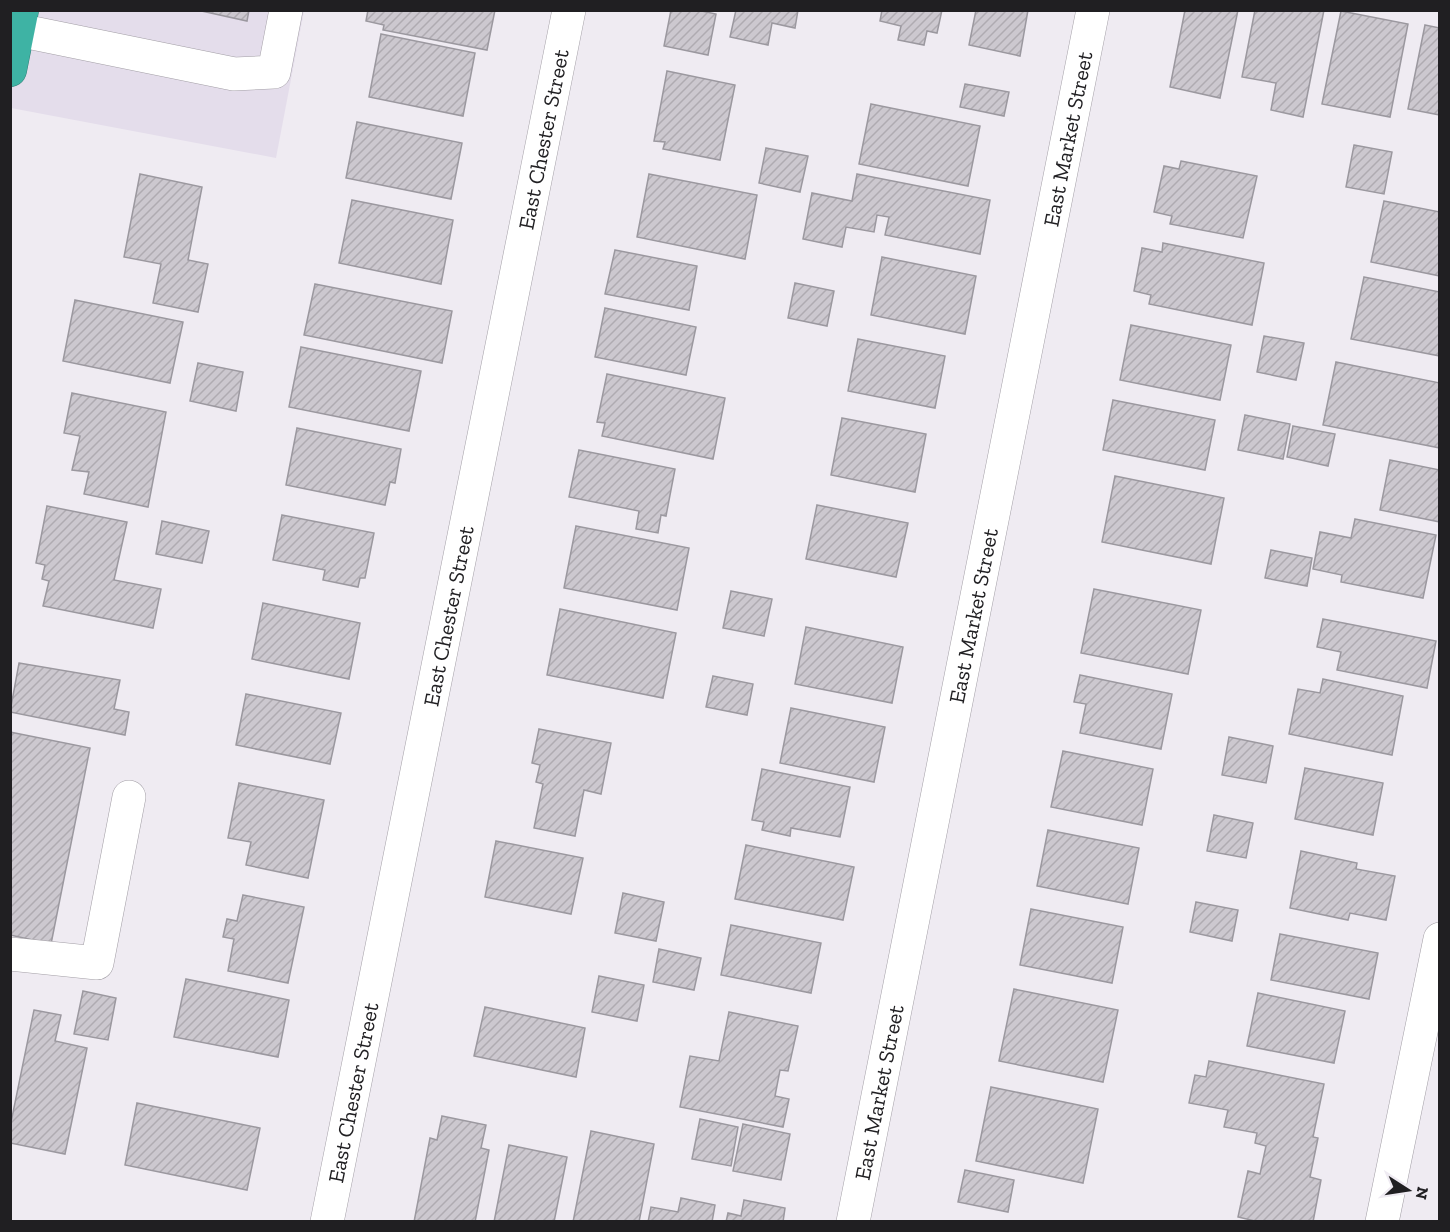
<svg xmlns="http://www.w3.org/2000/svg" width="1450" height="1232" viewBox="0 0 1450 1232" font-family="'Zilla Slab',serif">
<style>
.built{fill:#e4ddeb}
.building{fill:url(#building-hatch);stroke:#9b989f;stroke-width:1.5}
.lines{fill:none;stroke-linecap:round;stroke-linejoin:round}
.minor-casing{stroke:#a39fa6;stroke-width:34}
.highway-casing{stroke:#347f76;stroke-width:34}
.minor{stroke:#fff;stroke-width:33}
.highway{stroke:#3eb3a4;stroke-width:33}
.labels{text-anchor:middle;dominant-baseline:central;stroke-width:5;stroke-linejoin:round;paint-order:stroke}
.street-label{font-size:22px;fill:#201f22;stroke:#efebf2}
</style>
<defs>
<pattern id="building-hatch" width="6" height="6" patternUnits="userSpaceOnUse" patternTransform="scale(1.5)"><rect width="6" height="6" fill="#ccc8cf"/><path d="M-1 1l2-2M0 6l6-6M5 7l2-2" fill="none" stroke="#afabb1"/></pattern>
</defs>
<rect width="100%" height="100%" fill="#efebf2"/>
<polygon class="built" points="10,11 304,11 276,158 11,108"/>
<g class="building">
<polygon points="197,10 249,10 247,21"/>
<polygon points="368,10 495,10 487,50 383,30 384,25 366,21"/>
<polygon points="671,10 697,10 716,14 708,55 664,46"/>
<polygon points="736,10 798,10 795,28 772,23 768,45 730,37"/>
<polygon points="882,10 942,10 937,33 927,31 924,45 898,40 901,26 880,21"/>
<polygon points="976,10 1028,10 1020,56 969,45"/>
<polygon points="1185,10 1238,10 1220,98 1170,87"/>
<polygon points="1255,10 1324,10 1303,117 1271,110 1276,83 1242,77"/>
<polygon points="1341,11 1408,24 1390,117 1322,104"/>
<polygon points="1425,25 1440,28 1440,115 1408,109"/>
<polygon points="381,34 475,53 463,116 369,97"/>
<polygon points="667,71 735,85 720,160 663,149 665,142 654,141"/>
<polygon points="965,84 1009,92 1004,116 960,107"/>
<polygon points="871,104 980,126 968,186 859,164"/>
<polygon points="357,122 462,143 451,199 346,178"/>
<polygon points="1354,145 1392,152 1384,194 1346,187"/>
<polygon points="766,148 808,156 800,192 759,183"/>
<polygon points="1181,161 1257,176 1243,238 1170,224 1172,216 1154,212 1164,166 1179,169"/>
<polygon points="140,174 202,187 188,260 208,264 198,312 153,303 161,264 124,257"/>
<polygon points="649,174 757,195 745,259 637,237"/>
<polygon points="857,174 990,200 980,254 885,235 889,217 877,215 874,232 846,227 842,247 803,239 812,193 852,201"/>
<polygon points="352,200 453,220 441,284 339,263"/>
<polygon points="1384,201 1440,212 1440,276 1371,262"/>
<polygon points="1163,243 1264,263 1252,325 1149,304 1151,295 1134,291 1142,248 1162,252"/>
<polygon points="615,250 697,266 689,310 605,294"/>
<polygon points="882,257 976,276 965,334 871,315"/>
<polygon points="1364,277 1440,292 1440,356 1351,339"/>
<polygon points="795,283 834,291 827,326 788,318"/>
<polygon points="315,284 452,311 442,363 304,335"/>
<polygon points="75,300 183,322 170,383 63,361"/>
<polygon points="605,308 696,327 686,375 595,357"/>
<polygon points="1131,325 1231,345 1220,400 1120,380"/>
<polygon points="1264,336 1304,343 1296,380 1257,372"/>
<polygon points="858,339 945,356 935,408 848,391"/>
<polygon points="301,347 421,371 409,431 289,407"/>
<polygon points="1336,362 1440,383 1440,448 1323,425"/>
<polygon points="198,363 243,372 236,411 190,401"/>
<polygon points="607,374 725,398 713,459 602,436 605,423 597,422"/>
<polygon points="72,393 166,412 148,507 84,494 89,472 72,470 80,436 64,433"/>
<polygon points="1113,400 1215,420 1205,470 1103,450"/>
<polygon points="1245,415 1290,424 1283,459 1238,450"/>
<polygon points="842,418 926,434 915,492 831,475"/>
<polygon points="1293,426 1335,434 1328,466 1287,457"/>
<polygon points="297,428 401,449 395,483 390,482 385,505 286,485"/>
<polygon points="579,450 675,469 666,516 661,515 658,533 636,529 639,511 569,497"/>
<polygon points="1390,460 1440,470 1440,522 1380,510"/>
<polygon points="1115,476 1224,498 1211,564 1102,542"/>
<polygon points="817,505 908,523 896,577 806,559"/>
<polygon points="47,506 127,522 114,580 161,589 153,628 43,606 49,581 42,579 45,565 36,563"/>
<polygon points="282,515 374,533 365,578 360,578 358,587 323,580 325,570 273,560"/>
<polygon points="1355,519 1436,535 1423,598 1341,582 1342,575 1313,569 1320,532 1351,538"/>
<polygon points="162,521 209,531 202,563 156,554"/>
<polygon points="576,526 689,548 677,610 564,588"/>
<polygon points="1271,550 1312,558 1307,586 1265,578"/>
<polygon points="1094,589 1201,610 1188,674 1081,653"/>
<polygon points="731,591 772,599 764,636 723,628"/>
<polygon points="263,603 360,623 349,679 252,659"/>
<polygon points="560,609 676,633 663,698 547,675"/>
<polygon points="1323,619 1436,641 1427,688 1337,670 1341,652 1317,647"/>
<polygon points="806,627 903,647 892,703 795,684"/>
<polygon points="19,663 120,680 114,709 129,712 125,735 10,712"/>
<polygon points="1080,675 1172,694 1161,749 1080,733 1086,704 1074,702"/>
<polygon points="713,676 753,684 747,715 706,707"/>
<polygon points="1323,679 1403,696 1392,755 1289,734 1298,689 1320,693"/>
<polygon points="246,694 341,713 330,764 236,745"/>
<polygon points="791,708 885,727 874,782 780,763"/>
<polygon points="539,729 611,743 601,794 584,790 575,836 534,828 543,784 536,782 540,765 532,763"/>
<polygon points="10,732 90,748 51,944 10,935"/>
<polygon points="1229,737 1273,746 1266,783 1222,775"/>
<polygon points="1063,751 1153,769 1142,825 1051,807"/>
<polygon points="1305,768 1383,783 1373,835 1295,819"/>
<polygon points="762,769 850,787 840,837 791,828 790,836 762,830 764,822 752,820"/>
<polygon points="239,783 324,800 308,878 246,865 251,842 228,838"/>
<polygon points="1214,815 1253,823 1246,858 1207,851"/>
<polygon points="1048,830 1139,848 1128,904 1037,886"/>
<polygon points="496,841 583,858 571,914 485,897"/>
<polygon points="746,845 854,867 843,920 735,899"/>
<polygon points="1301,851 1357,863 1356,869 1395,876 1386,920 1350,913 1348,920 1290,908"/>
<polygon points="623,893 664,902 656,941 615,933"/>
<polygon points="243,895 304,907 288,983 228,971 234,939 223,937 227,919 237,921"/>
<polygon points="1196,902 1238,910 1232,941 1190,932"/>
<polygon points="1031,909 1123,927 1112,983 1020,965"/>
<polygon points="731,925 821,943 811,993 721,975"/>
<polygon points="1280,934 1378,953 1369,999 1271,980"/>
<polygon points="659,949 701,958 694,990 653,982"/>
<polygon points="599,976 644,985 637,1021 592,1012"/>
<polygon points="186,979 289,1000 278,1057 174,1037"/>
<polygon points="1014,989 1118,1010 1103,1082 999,1061"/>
<polygon points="83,991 116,998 108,1040 74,1034"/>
<polygon points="1258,993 1345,1011 1334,1063 1247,1046"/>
<polygon points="485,1007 585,1028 576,1077 474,1056"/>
<polygon points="34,1010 61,1015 55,1041 87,1048 65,1154 10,1143 10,1127"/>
<polygon points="729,1012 798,1026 788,1071 780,1070 775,1096 789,1099 783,1127 680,1107 690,1056 719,1061"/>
<polygon points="1209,1061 1324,1084 1313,1137 1318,1138 1310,1177 1321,1180 1313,1222 1259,1222 1238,1217 1248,1171 1260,1174 1266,1146 1255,1143 1257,1133 1224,1127 1228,1110 1189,1103 1195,1075 1206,1077"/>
<polygon points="991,1087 1098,1109 1083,1183 976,1161"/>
<polygon points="137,1103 260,1128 247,1190 125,1165"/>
<polygon points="442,1116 486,1125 481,1148 489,1150 475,1222 414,1222 430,1138 437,1140"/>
<polygon points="700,1119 738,1127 731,1166 692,1159"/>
<polygon points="743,1124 790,1134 781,1180 733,1171"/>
<polygon points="591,1131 654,1144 639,1222 573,1222"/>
<polygon points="509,1145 567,1157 554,1222 494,1222"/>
<polygon points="965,1170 1014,1180 1008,1212 958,1202"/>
<polygon points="681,1198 715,1205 712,1222 648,1222 651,1207 678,1212"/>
<polygon points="744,1200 785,1208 783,1222 726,1222 728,1213 741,1216"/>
</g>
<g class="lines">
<g class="minor-casing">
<g id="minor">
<polyline points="18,30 234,74 274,72 286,10"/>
<polyline points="10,954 97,963 129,797"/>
<path id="s1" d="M327,1222L569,10"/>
<path id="s2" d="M853,1222L1093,10"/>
<polyline points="1382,1222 1440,939"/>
</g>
</g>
<g class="highway-casing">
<polyline id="highway" points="10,70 22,10"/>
</g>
<use href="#minor" class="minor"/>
<use href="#highway" class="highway"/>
</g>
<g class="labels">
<g class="street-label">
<text stroke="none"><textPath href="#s1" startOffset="1104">East Chester Street</textPath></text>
<text stroke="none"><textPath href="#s2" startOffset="1104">East Market Street</textPath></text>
<text stroke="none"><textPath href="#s1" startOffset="618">East Chester Street</textPath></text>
<text stroke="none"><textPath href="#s2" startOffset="618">East Market Street</textPath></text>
<text stroke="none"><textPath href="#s1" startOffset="132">East Chester Street</textPath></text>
<text stroke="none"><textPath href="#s2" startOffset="132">East Market Street</textPath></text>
</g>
</g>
<rect width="1450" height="1232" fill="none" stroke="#201f22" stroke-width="24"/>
<g transform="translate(1408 1190) rotate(102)" stroke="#efebf2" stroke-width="4.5" paint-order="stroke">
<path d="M0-4.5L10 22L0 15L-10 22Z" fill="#201f22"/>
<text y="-9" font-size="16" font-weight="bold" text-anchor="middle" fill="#201f22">N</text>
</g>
</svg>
